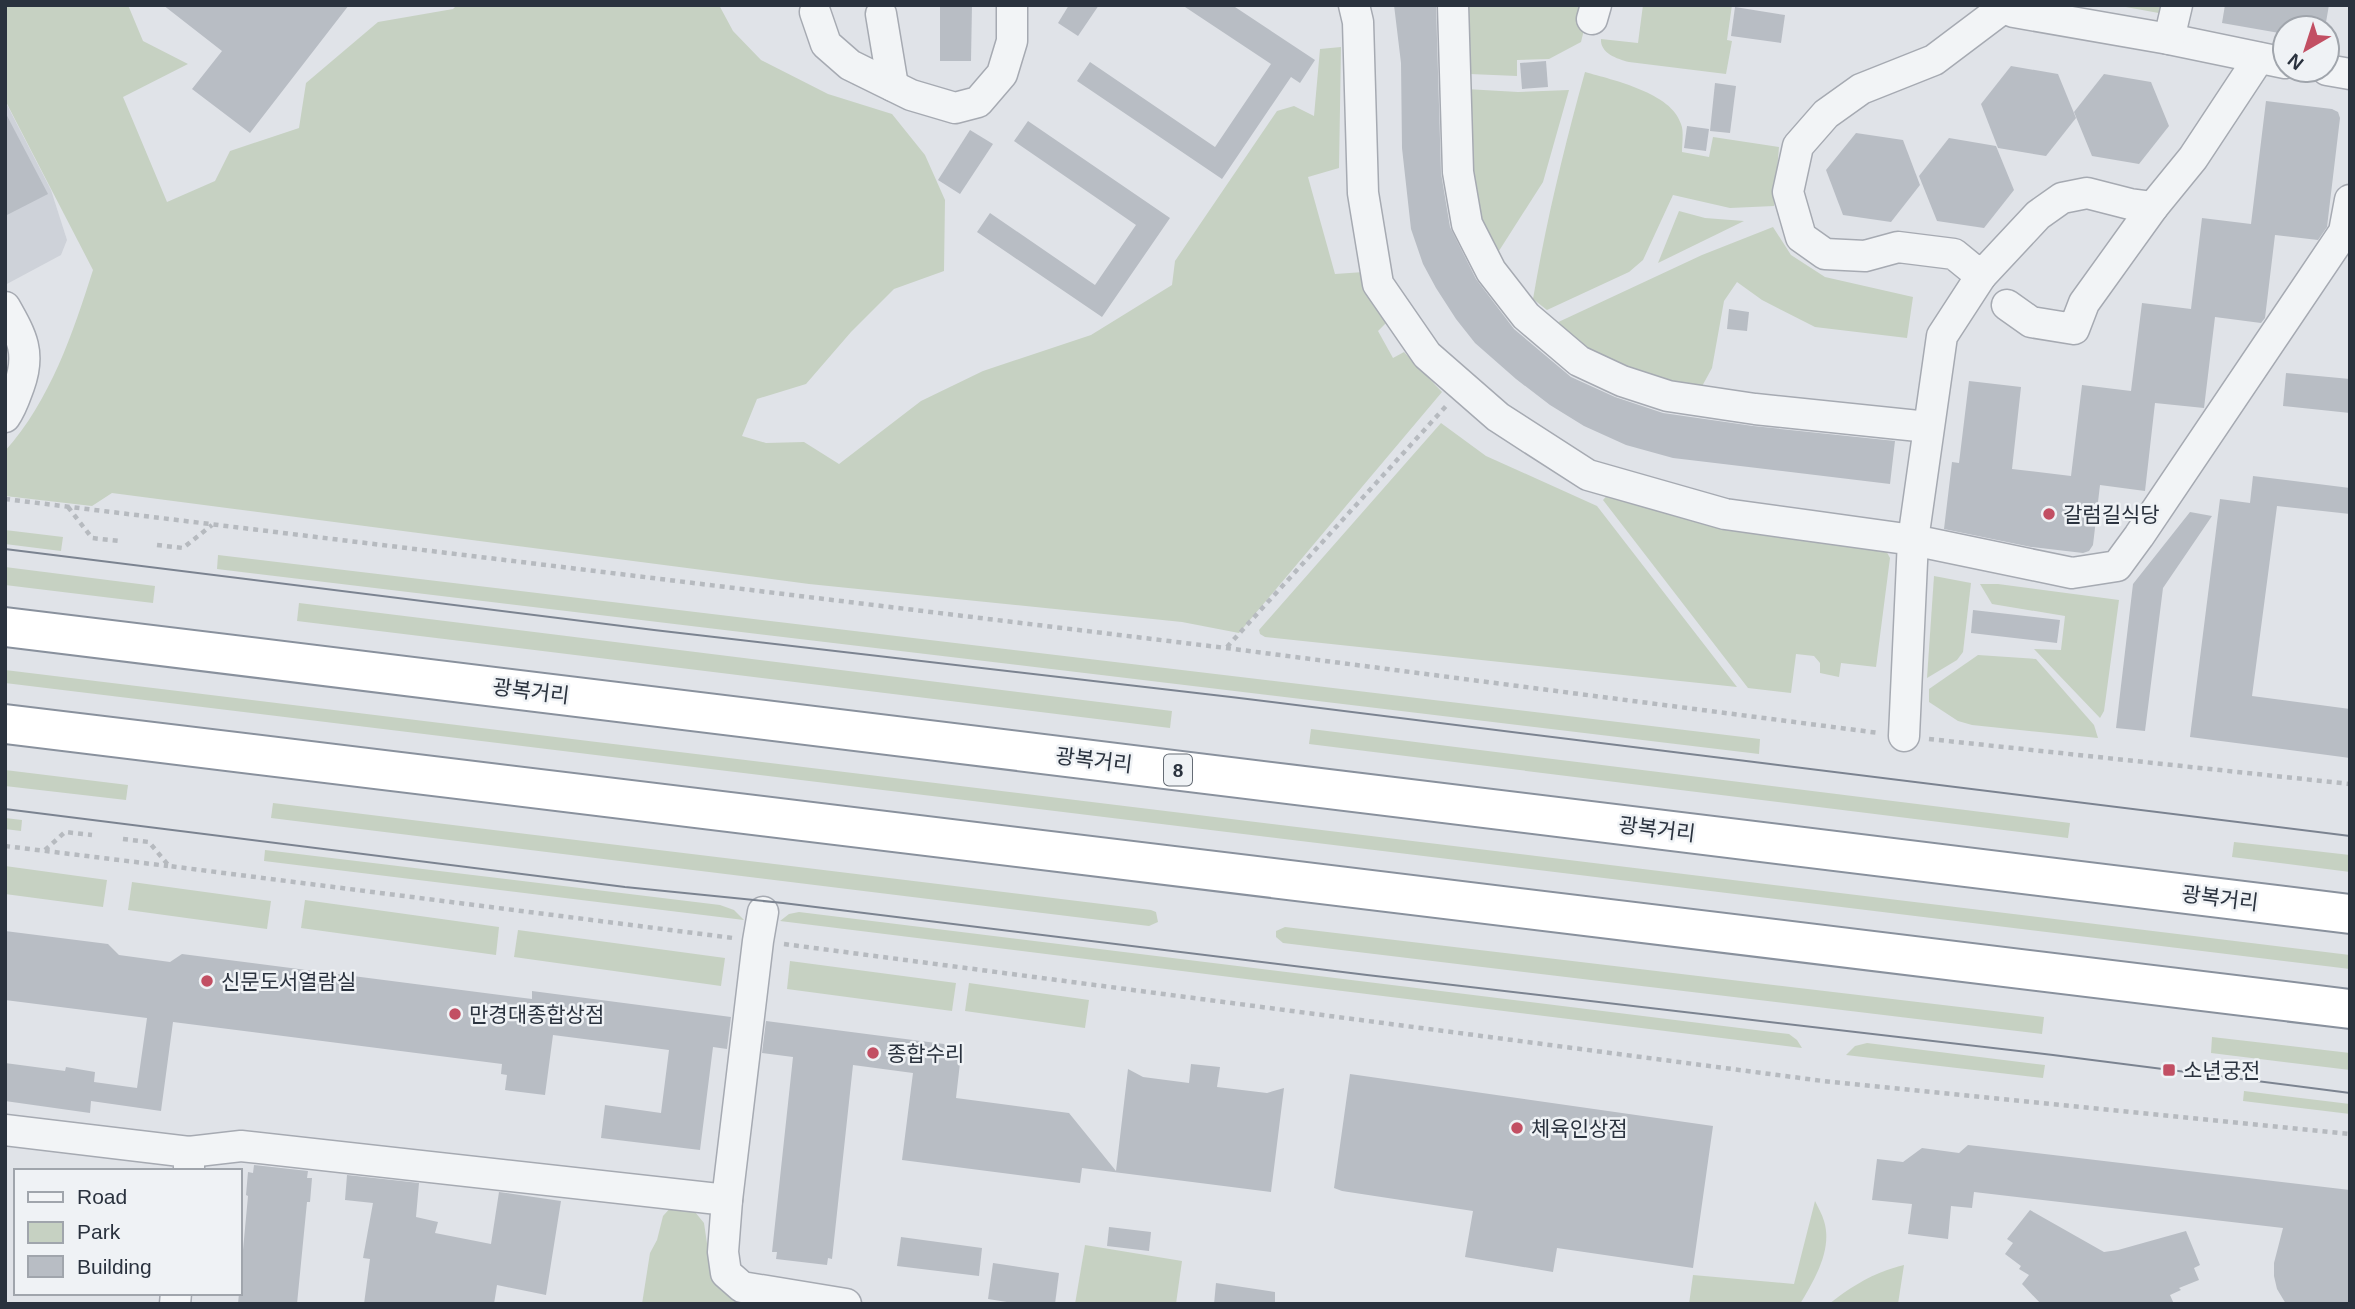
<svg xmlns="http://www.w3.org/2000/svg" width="2355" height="1309" viewBox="0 0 2355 1309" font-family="Arial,'Noto Sans KR',sans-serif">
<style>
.built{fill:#ced2d9}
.green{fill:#c6d1c2}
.building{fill:#b8bdc4}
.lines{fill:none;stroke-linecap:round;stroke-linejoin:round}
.minor-casing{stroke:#a6aab2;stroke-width:33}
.highway-casing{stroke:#89919d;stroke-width:42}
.path{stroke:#b6babf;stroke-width:4.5;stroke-dasharray:5 5;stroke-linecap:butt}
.minor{stroke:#f2f4f6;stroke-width:30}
.highway{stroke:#fff;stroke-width:38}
.tram{stroke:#7b8390;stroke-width:2}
.poi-dot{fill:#c24f63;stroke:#eff2f5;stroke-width:2.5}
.labels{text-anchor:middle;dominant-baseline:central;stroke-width:5;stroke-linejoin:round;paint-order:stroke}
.shield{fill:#eff2f5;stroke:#656c75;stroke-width:2}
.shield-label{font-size:19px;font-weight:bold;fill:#2a323e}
.poi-label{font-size:21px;fill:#2a323e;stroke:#eff2f5;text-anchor:start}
.street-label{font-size:21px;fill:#2a323e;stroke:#eff2f5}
</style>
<rect width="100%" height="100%" fill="#e0e3e8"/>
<polygon class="built" points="5,101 51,190 67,240 61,255 5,285"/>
<g class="green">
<path d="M5,5H128L143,41L188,64L123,97L167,202L215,181L230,151L299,128L306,83L378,22L453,9L457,5H719L733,31L761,60L828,94L892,114L925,155L945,200L944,271L894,289L851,332L806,384L757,399L742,436L766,443L804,442L839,464L921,401L983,371L1091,335L1172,285L1175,261L1277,111L1294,106L1314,116L1320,49L1341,47L1339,168L1308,177L1335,274L1364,272L1390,319L1378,331L1393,358L1404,352L1442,392L1239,633L1182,622L809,584L112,493L92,506L5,496V451C50,401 73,333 93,270L5,100Z"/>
<polygon points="1469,5 1590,5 1581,42 1549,59 1517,60 1517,76 1470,74"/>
<path d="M1643,5H1732L1727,40L1732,41L1726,74L1629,62C1617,59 1600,53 1601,39L1638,43Z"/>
<polygon points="2115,5 2165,5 2164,14"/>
<path d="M1585,72C1613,80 1672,93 1681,124C1684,131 1682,144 1682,152L1709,157L1713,137L1779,147L1774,206L1730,208L1673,195L1643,260L1629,272L1547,310L1533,299C1546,222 1564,148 1585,72Z"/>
<polygon points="1466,89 1518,92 1569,90 1543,182 1497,254 1483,226 1471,195"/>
<polygon points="1679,211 1705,218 1744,221 1658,263"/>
<polygon points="1773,227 1791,255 1825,277 1913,297 1907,338 1815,327 1762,300 1737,282 1724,301 1712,368 1700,390 1657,381 1589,352 1552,325 1702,255"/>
<polygon points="1441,423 1486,456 1597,506 1737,687 1265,637 1260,634 1259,630 1266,622"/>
<polygon points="1610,492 1882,543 1890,558 1876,667 1841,663 1839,677 1820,673 1820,663 1814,656 1796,654 1791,693 1748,688 1603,500"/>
<polygon points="5,530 63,537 61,551 5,544"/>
<polygon points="218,555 1760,739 1759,754 217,569"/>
<polygon points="5,567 155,586 153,603 5,585"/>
<polygon points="1934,576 1971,583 1963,652 1957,660 1927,678"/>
<polygon points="1998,584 2119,600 2104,711 2100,718 2034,649 2061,650 2065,616 1992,604 1980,584"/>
<polygon points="299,603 1172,711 1170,728 297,621"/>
<polygon points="1978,655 2036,659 2094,725 2098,738 1972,725 1958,721 1929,702 1929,689"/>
<polygon points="5,670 2350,955 2350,969 5,683"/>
<polygon points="1311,729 2070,823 2068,838 1309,744"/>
<polygon points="5,770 128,785 126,800 5,786"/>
<polygon points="273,803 1151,910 1156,912 1158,922 1149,926 271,818"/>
<polygon points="5,818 22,820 21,831 5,829"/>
<polygon points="2234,842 2350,855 2350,872 2232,857"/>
<polygon points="265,850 720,905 734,910 744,920 264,861"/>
<polygon points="5,866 107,880 103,907 5,894"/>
<polygon points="132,882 271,901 267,929 128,910"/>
<polygon points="305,900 499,927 496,955 301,928"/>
<polygon points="799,912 1789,1034 1797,1040 1802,1048 780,921 789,914"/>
<polygon points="1285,927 2044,1017 2042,1034 1283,943 1276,937 1276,931"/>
<polygon points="518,930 725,958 721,986 514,957"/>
<polygon points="790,961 956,983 952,1011 787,989"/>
<polygon points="969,983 1089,1000 1085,1028 965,1011"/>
<polygon points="2212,1037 2350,1053 2350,1070 2211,1053"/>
<polygon points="1867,1043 2045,1065 2043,1078 1846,1055 1855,1046"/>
<polygon points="2244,1091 2350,1104 2350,1114 2243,1101"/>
<path d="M1815,1201C1818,1207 1822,1214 1824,1221C1833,1249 1814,1281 1800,1304H1689L1693,1275L1794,1284Z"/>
<polygon points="674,1204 690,1206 704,1223 710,1264 752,1301 749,1304 642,1304 650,1253 657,1240 663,1216"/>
<polygon points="1085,1245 1182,1261 1176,1304 1075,1304"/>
<path d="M1904,1265L1898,1304H1829C1853,1285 1875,1272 1904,1265Z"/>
</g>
<g class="building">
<polygon points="163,5 349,5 250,133 192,89 222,51"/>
<polygon points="940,5 972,5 971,61 940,61"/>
<polygon points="1069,5 1099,5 1078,36 1058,23"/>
<polygon points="1182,5 1232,5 1315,60 1300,83 1291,77 1222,179 1077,81 1090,62 1215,147 1271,64"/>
<polygon points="1394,5 1436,5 1441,173 1450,227 1476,279 1514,329 1571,377 1615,397 1663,413 1753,426 1895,441 1890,484 1673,458 1626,445 1584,426 1550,405 1516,379 1475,343 1456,319 1436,288 1423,264 1411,229 1402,148 1401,63"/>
<polygon points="2225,5 2329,5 2325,28 2285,28 2285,34 2222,23"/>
<polygon points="1735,7 1785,15 1781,43 1731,36"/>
<polygon points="1546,61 1548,87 1522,89 1520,63"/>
<polygon points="2011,66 2058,74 2076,118 2046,156 1998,148 1981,104"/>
<polygon points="2104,74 2151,82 2169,126 2139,164 2092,156 2074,112"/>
<polygon points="1715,83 1736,86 1730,133 1710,131"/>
<polygon points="2266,101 2332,109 2338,112 2340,118 2327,227 2318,240 2275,235 2265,318 2261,323 2215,317 2204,408 2155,403 2145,491 2100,485 2093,545 2089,551 2083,553 2031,547 1944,529 1952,462 1959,463 1969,381 2021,387 2012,469 2071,476 2082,385 2131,391 2142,303 2191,309 2202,218 2251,224"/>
<polygon points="5,112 48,194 5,216"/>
<polygon points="1028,121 1170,218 1102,317 977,232 990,213 1095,285 1136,225 1014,141"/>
<polygon points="1687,126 1709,129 1706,151 1684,148"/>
<polygon points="970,130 993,144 960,194 938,180"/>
<polygon points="1856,133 1903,140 1920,185 1891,222 1843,215 1826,170"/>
<polygon points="1949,138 1996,146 2014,190 1984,228 1937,221 1919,176"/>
<polygon points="1729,309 1749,312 1747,331 1727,329"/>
<polygon points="2286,373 2350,379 2350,413 2283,406"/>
<polygon points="2253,476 2350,488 2350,514 2277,506 2252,696 2350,709 2350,758 2190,737 2220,499 2250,503"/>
<polygon points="2190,512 2212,516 2163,588 2145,731 2116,728 2133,584"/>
<polygon points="1973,610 2060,620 2057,643 1971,633"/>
<polygon points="5,931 108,944 119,955 170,962 182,954 532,999 532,991 731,1017 727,1049 713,1047 700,1150 601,1138 605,1105 661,1113 669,1050 553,1035 545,1095 505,1090 507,1075 501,1074 502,1064 173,1022 161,1111 91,1101 90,1113 5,1101 5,1063 65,1071 66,1067 95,1072 94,1082 137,1088 147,1018 5,1000"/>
<polygon points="766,1021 944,1044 960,1063 956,1098 1069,1113 1116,1171 1128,1069 1143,1077 1189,1083 1191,1064 1220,1067 1217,1087 1267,1093 1284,1088 1271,1192 1082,1168 1080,1183 902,1160 913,1073 853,1065 832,1259 828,1258 827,1265 776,1259 777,1252 772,1252 793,1057 762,1053"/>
<polygon points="1350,1074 1713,1126 1693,1268 1557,1248 1553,1272 1465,1257 1473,1211 1342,1191 1334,1188"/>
<polygon points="1968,1145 2350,1190 2350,1304 2286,1304 2277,1289 2274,1276 2274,1263 2283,1228 1974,1192 1972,1208 1951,1206 1948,1239 1908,1234 1912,1204 1872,1200 1877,1159 1903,1162 1922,1148 1959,1153"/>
<polygon points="254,1165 308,1171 307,1178 312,1178 310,1202 307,1202 297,1304 238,1304 248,1196 246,1195 248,1172 253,1173"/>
<polygon points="347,1175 419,1183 416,1217 438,1222 435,1233 491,1244 499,1192 561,1201 546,1295 497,1285 494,1304 364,1304 370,1259 363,1258 373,1203 345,1200"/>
<polygon points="2030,1210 2104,1252 2118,1250 2186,1231 2200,1265 2194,1268 2199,1280 2179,1288 2181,1290 2170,1295 2174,1304 2041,1304 2022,1284 2029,1275 2019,1269 2021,1266 2005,1254 2013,1243 2007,1239"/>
<polygon points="1109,1227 1151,1232 1149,1251 1107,1246"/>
<polygon points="901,1237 982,1248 979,1276 897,1266"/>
<polygon points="993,1263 1059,1273 1055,1304 1020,1304 988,1299"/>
<polygon points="1216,1283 1275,1292 1275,1304 1214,1304"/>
</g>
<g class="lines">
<g class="minor-casing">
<g id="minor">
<polyline points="1354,5 1358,22 1363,193 1378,284 1427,355 1498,417 1588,475 1725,514 1913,540 1904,736"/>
<polyline points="1453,5 1458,172 1467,224 1491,271 1526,316 1579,361 1622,381 1668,396 1755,409 1928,427"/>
<polyline points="1996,5 2014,12 2169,39 2285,63"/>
<polyline points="2003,8 1934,60 1861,89 1826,114 1798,146 1788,192 1801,237 1825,254 1865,256 1898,247 1954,254 1981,276 2038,215 2062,198 2087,193 2130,204 2153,207 2193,158 2259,58"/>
<polyline points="815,12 826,44 850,65 911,95 955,108 978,102 1002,74 1012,41 1012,5"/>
<polyline points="881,14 893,86"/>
<polyline points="1592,19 1596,5"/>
<polyline points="2169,39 2177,5"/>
<polyline points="2327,70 2350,74"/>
<polyline points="1981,276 1942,336 1913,540 2072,573 2117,566 2139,536 2344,232 2350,200"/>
<polyline points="2007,305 2031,322 2074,329 2084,303 2153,207"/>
<path d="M5,307C22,337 31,353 19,386C15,397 12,407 5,417"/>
<polyline points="5,1130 189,1152 189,1170"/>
<polyline points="189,1152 241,1146 727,1200 758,941 763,912"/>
<polyline points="727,1200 723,1252 726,1273 742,1287 846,1304"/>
<polyline points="175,1304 176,1293"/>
</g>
</g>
<g class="highway-casing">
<g id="highway">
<polyline points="5,627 2350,914"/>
<polyline points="5,724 2350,1009"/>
</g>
</g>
<g class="path">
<polyline points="5,499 1226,648 1879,733"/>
<polyline points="68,507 92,538 119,541"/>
<polyline points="157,545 183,548 212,525"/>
<polyline points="1227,647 1447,405"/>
<polyline points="1929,739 2350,784"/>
<polyline points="123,839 149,842 169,866 733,938"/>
<polyline points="5,846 168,866"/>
<polyline points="45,850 65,832 92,835"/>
<polyline points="784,944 1823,1081 2350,1134"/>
</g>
<use href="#minor" class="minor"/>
<use href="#highway" class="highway"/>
<g class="tram">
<polyline points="5,549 654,630 1231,697 2350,836"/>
<polyline points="5,809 625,887 783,903 1367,975 2053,1055 2350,1093"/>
</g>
</g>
<g class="poi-dot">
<circle cx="2049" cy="514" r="7"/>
<circle cx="207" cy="981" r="7"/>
<circle cx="455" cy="1014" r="7"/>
<circle cx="873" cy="1053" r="7"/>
<rect x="2162" y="1063" width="14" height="14" rx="3.5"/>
<circle cx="1517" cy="1128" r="7"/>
</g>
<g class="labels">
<rect class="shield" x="1164" y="754.5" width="28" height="31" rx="5"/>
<g class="shield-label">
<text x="1178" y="770">8</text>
</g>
<g class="poi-label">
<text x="2063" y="514">갈럼길식당</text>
<text x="221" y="981">신문도서열람실</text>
<text x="469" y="1014">만경대종합상점</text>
<text x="887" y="1053">종합수리</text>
<text x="2183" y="1070">소년궁전</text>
<text x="1531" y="1128">체육인상점</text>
</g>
<g class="street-label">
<text transform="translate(531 691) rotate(7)">광복거리</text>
<text transform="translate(1094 760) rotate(7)">광복거리</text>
<text transform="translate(1657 829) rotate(7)">광복거리</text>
<text transform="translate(2220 898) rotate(7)">광복거리</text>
</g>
</g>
<rect width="2355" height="1309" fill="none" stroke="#2a323e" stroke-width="14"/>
<rect x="14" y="1169" width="228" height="126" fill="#eff2f5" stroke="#a0a5ac" stroke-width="2"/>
<rect x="28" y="1192" width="35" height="10" fill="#f2f4f6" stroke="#a0a5ac" stroke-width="2"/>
<text x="77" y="1204" font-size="21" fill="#2a323e">Road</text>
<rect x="28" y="1222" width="35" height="21" fill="#c6d1c2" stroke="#a0a5ac" stroke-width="2"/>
<text x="77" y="1239" font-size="21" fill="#2a323e">Park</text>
<rect x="28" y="1256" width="35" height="21" fill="#b8bdc4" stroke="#a0a5ac" stroke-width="2"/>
<text x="77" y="1274" font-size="21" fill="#2a323e">Building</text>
<g transform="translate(2306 49) rotate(219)"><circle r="33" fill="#eff2f5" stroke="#a0a5ac" stroke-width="2"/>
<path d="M0-5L12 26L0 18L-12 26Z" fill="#c24f63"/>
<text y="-10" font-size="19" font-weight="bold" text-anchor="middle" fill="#2a323e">N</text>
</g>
</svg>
